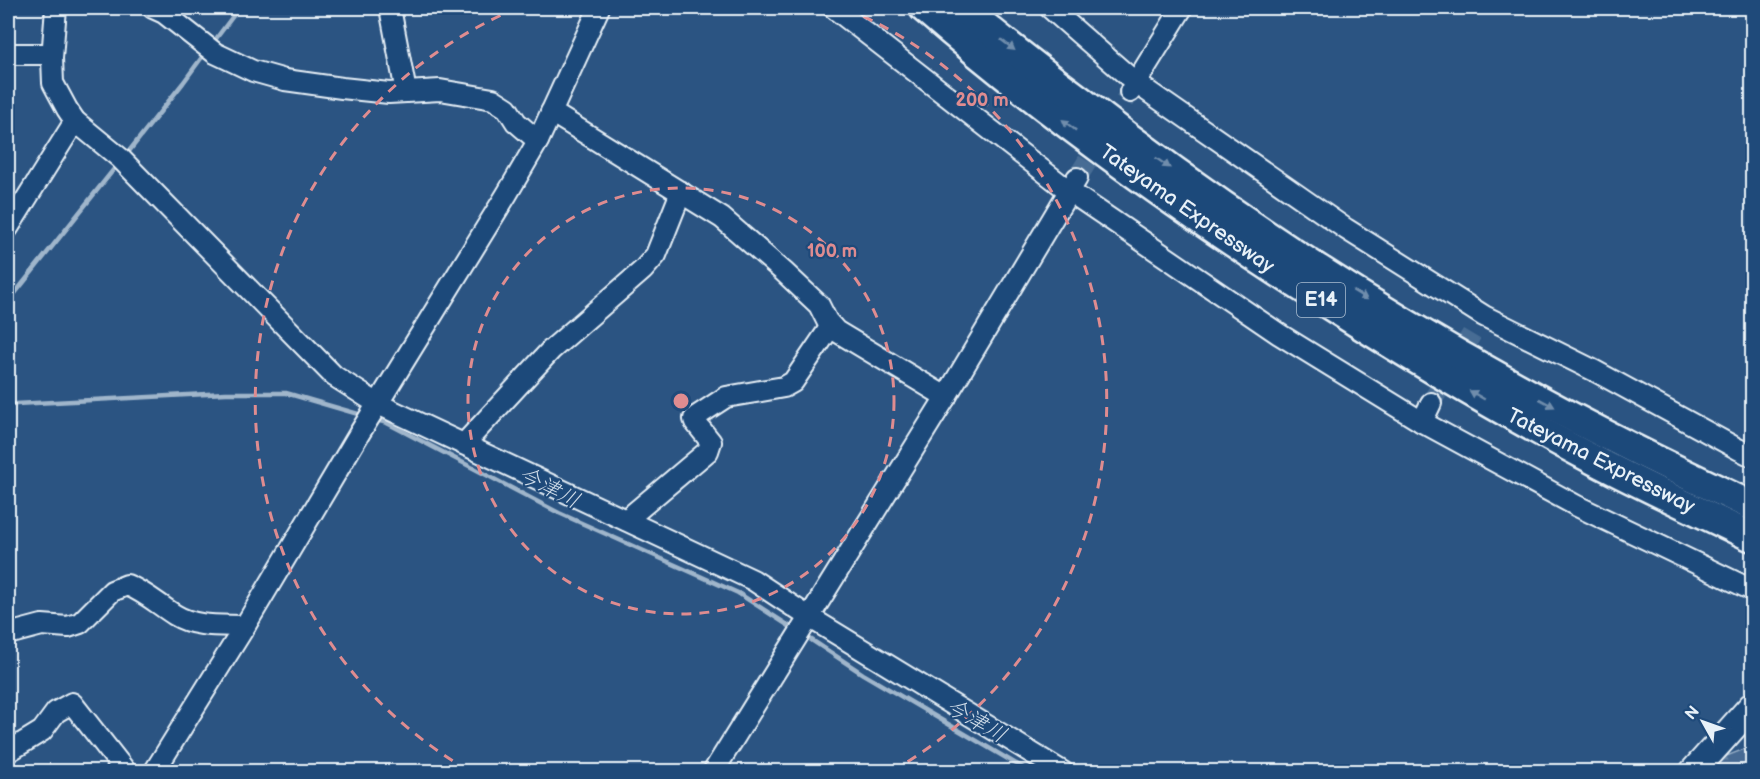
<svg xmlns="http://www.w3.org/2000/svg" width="1760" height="779" viewBox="0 0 1760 779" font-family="'Balsamiq Sans','Klee One',sans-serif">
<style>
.forest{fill:url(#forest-firs);stroke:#98aec6;stroke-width:1.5}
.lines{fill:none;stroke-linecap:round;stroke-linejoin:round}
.stream{stroke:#a0b6cb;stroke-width:4.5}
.minor-tunnel{stroke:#476c94;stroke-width:20;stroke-dasharray:20 10;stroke-linecap:butt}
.minor-casing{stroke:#e8f1f8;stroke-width:24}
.major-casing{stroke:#e8f1f8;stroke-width:30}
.highway-casing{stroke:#e8f1f8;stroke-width:33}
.minor{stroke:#1f4a7a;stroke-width:20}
.major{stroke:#1f4a7a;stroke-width:26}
.highway{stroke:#1f4a7a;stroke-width:28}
.oneway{fill:#6f8dac}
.ring{fill:none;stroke:#df8c90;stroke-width:3;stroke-dasharray:10 8}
.labels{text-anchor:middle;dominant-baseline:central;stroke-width:4.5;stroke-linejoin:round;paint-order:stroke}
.shield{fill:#1f4a7a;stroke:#acbfd2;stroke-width:1.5}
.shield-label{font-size:20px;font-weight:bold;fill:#e8f1f8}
.street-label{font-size:21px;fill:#e8f1f8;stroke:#1f4a7a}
.water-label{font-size:22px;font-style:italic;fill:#d0dde9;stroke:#1f4a7a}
.centre{fill:#df8c90;stroke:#1f4a7a;stroke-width:3}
.ring-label{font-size:18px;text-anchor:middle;font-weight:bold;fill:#df8c90;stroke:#1f4a7a;stroke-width:4.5;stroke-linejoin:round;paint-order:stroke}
</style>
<defs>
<pattern id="forest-firs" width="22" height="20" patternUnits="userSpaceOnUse" patternTransform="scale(1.5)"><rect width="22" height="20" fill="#476b93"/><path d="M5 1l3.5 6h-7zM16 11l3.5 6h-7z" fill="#6281a3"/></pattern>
</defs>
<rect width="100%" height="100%" fill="#2b5482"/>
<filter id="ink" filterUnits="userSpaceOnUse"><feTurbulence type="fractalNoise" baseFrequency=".0167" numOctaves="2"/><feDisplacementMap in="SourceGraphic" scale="12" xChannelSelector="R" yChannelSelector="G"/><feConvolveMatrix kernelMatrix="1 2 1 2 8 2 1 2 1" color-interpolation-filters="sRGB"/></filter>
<g filter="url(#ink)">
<polygon class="forest" points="1752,746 1752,771 1697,772 1701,766"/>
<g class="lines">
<g class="stream">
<polyline points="212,44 239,8"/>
<polyline points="126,155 183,83 205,53"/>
<polyline points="8,302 118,164"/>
<polyline points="8,406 16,404 226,393 286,393 365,416"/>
<polyline points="373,419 387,423 559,513 738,593 797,631"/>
<polyline points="804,635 863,674 1030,772"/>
</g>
<g class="minor-tunnel">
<polyline points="1077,178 1129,94"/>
<polyline points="1431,403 1477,325"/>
</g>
<g class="minor-casing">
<g id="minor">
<polyline points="56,8 52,58 53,83 67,109 75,121 120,158 334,376 378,404 753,580 809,617 1063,772"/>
<polyline points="153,8 164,13 215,53 253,71 285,80 342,88 389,93 440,90 493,99 507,108 516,122 538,141"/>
<polyline points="390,8 406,92"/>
<polyline points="834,8 1069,191 1279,334 1422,422 1577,506 1752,590"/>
<polyline points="1050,8 1136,83 1346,229 1484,316 1595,371 1738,449 1752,456"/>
<polyline points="8,54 52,54"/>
<polyline points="1130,92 1182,8"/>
<polyline points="551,112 722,218 784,272 819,305 827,321 836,331 946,397"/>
<polyline points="8,228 75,121"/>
<polyline points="1422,422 1431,403"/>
<polyline points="464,444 551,350 643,270 656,255 681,192"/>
<polyline points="626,520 708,451 711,442 695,422 694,419 697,416 726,397 784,387 793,382 831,326"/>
<path d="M8,634L42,625L68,627L80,623L112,591L127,585C145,592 159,605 175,615C196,628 222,625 245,626"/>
<polyline points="11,750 42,731 56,712 72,703 126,772"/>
<polyline points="154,772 245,626 359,434 507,194 538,141 599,8"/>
<polyline points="713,772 944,400 1077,178"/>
</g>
</g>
<g class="major-casing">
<polyline id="major" points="1693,772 1752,706"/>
</g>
<g class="highway-casing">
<g id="highway">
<path d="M924,8C1051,118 1189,216 1331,306C1417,361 1506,414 1596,461C1648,488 1700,512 1752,537"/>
<path d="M963,8C1001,40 1041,71 1081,101C1217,207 1362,302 1513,385C1591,429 1672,468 1752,506"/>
</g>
</g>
<use href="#minor" class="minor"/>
<use href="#major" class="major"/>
<use href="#highway" class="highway"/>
</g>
<defs><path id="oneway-solid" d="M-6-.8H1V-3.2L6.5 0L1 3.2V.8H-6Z" transform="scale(1.5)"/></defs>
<g class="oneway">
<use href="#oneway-solid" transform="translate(1008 45) rotate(38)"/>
<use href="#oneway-solid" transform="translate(1069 125) rotate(-142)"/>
<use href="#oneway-solid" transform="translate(1163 163) rotate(35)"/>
<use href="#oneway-solid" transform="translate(1360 295) rotate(32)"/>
<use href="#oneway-solid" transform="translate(1477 395) rotate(-150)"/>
<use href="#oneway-solid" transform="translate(1547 403) rotate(28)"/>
</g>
</g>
<g class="ring">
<circle cx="681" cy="401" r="213"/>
<path d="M468 770A426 426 0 0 1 515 9M847 9A426 426 0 0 1 894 770"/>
</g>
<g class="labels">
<rect class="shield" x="1297" y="283" width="48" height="34" rx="4.5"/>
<g class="shield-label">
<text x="1321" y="300">E14</text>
</g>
<g class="street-label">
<text transform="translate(1187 209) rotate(35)">Tateyama Expressway</text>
<text transform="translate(1601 461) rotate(27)">Tateyama Expressway</text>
</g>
<g class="water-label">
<text transform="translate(549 488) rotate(27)">今津川</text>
<text transform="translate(976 721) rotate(30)">今津川</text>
</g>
</g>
<circle cx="681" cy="401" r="9" class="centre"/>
<g class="ring-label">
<text x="982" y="106">200 m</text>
<text x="832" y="257">100 m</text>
</g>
<rect width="1760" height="779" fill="none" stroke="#1f4a7a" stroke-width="30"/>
<rect x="15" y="15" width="1730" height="749" fill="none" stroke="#e8f1f8" stroke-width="2" filter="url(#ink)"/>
<g transform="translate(1703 722) rotate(310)" stroke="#1f4a7a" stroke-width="4.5" paint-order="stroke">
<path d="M0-4.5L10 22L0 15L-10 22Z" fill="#e8f1f8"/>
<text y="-9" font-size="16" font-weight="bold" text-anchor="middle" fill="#e8f1f8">N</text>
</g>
</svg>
